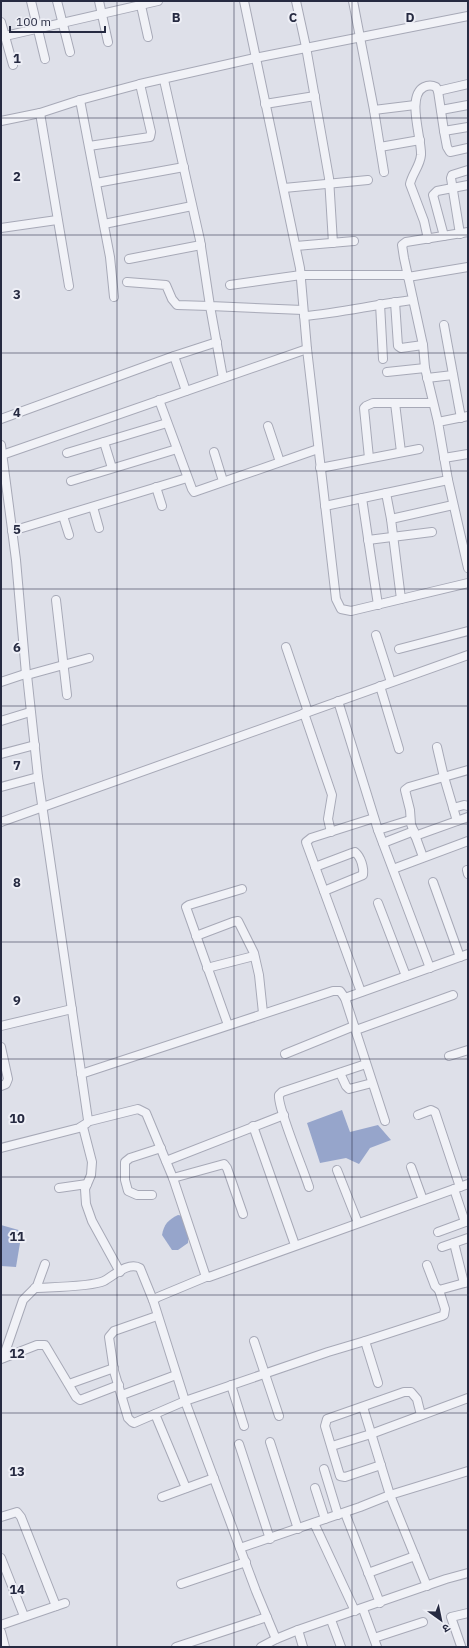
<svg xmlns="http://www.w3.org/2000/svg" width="469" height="1648" viewBox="0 0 469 1648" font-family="'IBM Plex Sans','Noto Sans Devanagari',sans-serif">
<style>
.water{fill:#96a5cb}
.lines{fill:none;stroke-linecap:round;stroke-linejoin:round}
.street-casing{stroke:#a7a9b7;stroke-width:10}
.street{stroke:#f1f2f7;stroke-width:8}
.grid{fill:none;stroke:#262a41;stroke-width:1;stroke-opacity:0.55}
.grid-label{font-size:13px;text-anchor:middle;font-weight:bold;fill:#262a41;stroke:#eeeff6;stroke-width:4;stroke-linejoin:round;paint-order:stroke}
</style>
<rect width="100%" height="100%" fill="#dee0e9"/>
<g class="water">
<polygon points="342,1110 350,1132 378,1125 391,1140 370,1148 359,1164 346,1158 320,1163 307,1123"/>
<path d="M178,1215L184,1216L189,1229L188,1243L178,1250H172L162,1235C164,1224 168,1220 178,1215Z"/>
<polygon points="1,1225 22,1231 16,1267 1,1266"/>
</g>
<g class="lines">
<g class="street-casing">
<g id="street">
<polyline points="31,1 45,59"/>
<polyline points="57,1 70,52"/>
<polyline points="99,1 108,42"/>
<polyline points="140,1 148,37"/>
<polyline points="244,1 300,268 307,349 336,599 341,609 351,611 468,583"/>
<polyline points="296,1 306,47 329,178 333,243"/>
<polyline points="353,1 374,110 384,172"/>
<polyline points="1,22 13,65"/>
<polyline points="1,37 158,1"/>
<polyline points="164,80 200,240 210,306 303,310"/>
<polyline points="438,91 444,131 468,127"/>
<polyline points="80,100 110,257 114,297"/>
<polyline points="265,104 315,96"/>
<polyline points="374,110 415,105"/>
<polyline points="441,110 468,105"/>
<polyline points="40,113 69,286"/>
<polyline points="1,121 40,113 80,100 140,84 255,58 468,16"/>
<polyline points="444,131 447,147 450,152 468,148"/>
<polyline points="89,146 150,137 151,132 140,84"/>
<polyline points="380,147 420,140"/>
<polyline points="96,183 184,167"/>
<polyline points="284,188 368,180"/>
<polyline points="104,224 192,206"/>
<polyline points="1,228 57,220"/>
<polyline points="460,234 451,178 452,175 468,170"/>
<polyline points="444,236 433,195 437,191 468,185"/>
<path d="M428,239L424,221L410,184C412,174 420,166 421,155C422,139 406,96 424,87C428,85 432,85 436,87L438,91L468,84"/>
<polyline points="296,246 354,241"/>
<polyline points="129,259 201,245"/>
<polyline points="408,277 468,267"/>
<polyline points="127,282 166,285 172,299 177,305 210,306 223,378"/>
<polyline points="230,285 301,275 408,275"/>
<polyline points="395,302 398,346 401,348 423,345"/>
<polyline points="380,304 383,359"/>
<path d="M304,316C341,313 376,304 413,300"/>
<polyline points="444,325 461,418"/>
<polyline points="174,356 217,342"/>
<polyline points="387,372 425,368"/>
<polyline points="427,378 453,375"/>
<polyline points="159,400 192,489 194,492 318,449"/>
<polyline points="395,403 401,452"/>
<polyline points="468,416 438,422 448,480 468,568"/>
<polyline points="1,419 174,356 186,391"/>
<polyline points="438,422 425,368 423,345 404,258 402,245 406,242 468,232"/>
<polyline points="268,426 280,462"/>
<polyline points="104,442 112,468"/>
<polyline points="1,445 16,560 26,674"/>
<polyline points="214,452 223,481"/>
<polyline points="67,453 167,423"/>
<polyline points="2,455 307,349"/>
<polyline points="369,458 364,408 366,406 373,403 433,403"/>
<polyline points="444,458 468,454"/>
<polyline points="320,468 419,449"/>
<polyline points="71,481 177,449"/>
<polyline points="156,487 162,506"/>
<polyline points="386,493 391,519"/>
<polyline points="362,498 378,605"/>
<polyline points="325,506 448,480"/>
<polyline points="93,507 99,528"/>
<polyline points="63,516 69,535"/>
<polyline points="12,531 187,478"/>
<polyline points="368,540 432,532"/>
<polyline points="401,599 391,519 453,505"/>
<polyline points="56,600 67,695"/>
<polyline points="376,635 391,682"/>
<polyline points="286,647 308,712"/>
<polyline points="399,649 468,631"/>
<polyline points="27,675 89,658"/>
<polyline points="1,682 25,674 27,675 38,777 88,1120 90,1121 138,1109 146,1113 173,1178 206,1277 209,1277 468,1184"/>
<polyline points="380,686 399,749"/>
<polyline points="338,701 378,830 430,968"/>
<polyline points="304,713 332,795 328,819 331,832"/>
<polyline points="1,721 30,712"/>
<polyline points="437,747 444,777 457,821"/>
<polyline points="1,754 35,745"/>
<polyline points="1,787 38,777"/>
<polyline points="453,808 464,805 468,806"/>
<polyline points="1,822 468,655"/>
<polyline points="378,830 410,820"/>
<polyline points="415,836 468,817"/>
<polyline points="383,843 414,831"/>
<polyline points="423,857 411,824 410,810 405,790 409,787 468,770"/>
<path d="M315,867L352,853L355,852C361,857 364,868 363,875L324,891"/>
<polyline points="393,869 468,841"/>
<polyline points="467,870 468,874"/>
<polyline points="433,882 460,957"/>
<polyline points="378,903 406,976"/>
<polyline points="196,936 233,922 238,921 254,953 259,975 263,1013"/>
<polyline points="207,968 254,956"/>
<polyline points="361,992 306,842 311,838 374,818"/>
<polyline points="228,1025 186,907 189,905 242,889"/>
<polyline points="1,1026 72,1009"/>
<polyline points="356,1030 453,995"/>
<polyline points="1,1047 8,1079 6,1084 1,1086"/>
<polyline points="285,1054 354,1026"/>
<polyline points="449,1056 468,1050"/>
<polyline points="340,1073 346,1086 349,1089 372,1083"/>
<polyline points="81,1074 333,991 340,991 345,998"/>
<polyline points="418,1115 431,1110 435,1112 460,1187"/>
<polyline points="385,1121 345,998 468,954"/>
<polyline points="253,1126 295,1245"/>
<polyline points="83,1127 92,1162 91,1175 85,1189 86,1204 92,1221 120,1272"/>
<polyline points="1,1148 79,1128 87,1123"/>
<polyline points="166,1161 284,1115"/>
<polyline points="411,1167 423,1200"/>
<polyline points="337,1170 358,1223"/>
<polyline points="173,1178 224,1164 227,1168 243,1214"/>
<path d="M309,1187C304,1171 277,1106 279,1095L282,1092L366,1064"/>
<polyline points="59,1188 87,1184"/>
<polyline points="454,1189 465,1222"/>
<polyline points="152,1195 137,1195 128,1191 125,1180 125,1162 130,1158 161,1148"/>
<polyline points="438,1232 468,1221"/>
<polyline points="454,1243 464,1283"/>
<polyline points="442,1247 468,1238"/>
<polyline points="427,1265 435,1286 439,1290"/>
<polyline points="206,1277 158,1297 153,1300 154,1303 185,1401 256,1591 276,1639"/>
<path d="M35,1288C51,1287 91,1287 104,1281C113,1276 129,1261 140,1268L153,1300"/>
<polyline points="157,1316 114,1331 109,1337 114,1371 128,1418 132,1422 134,1423 185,1401 328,1352 365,1341 442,1316 444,1315 445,1309 439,1290 468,1282"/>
<polyline points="254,1341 279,1416"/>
<polyline points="365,1341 378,1383"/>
<polyline points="3,1358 23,1300 37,1286 45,1264"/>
<polyline points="1,1359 37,1345 45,1345 76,1397 80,1400 119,1385"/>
<polyline points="69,1384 114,1368"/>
<polyline points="231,1385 244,1426"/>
<polyline points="122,1395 176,1375"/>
<polyline points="363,1407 390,1495 427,1586"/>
<polyline points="155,1414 186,1488"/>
<polyline points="270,1442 298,1529"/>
<polyline points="239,1444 270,1539"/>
<polyline points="332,1446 371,1434 468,1398"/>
<polyline points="381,1465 345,1477 340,1476 325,1426 327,1419 404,1392 411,1392 417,1399 421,1415"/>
<polyline points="324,1469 338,1515"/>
<polyline points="315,1488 325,1519"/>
<polyline points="162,1497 214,1478"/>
<polyline points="345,1513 380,1603"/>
<polyline points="1,1517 17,1512 21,1517 56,1606"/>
<polyline points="314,1523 355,1611"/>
<polyline points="240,1548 360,1507 390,1495 468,1471"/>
<polyline points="1,1558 24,1616"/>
<polyline points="368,1573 415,1556"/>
<polyline points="181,1584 246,1562"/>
<polyline points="363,1609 377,1647"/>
<polyline points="331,1620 341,1647"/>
<polyline points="1,1625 65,1603"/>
<polyline points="298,1630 303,1647"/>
<polyline points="1,1632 5,1647"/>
<polyline points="374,1638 423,1622"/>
<polyline points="461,1646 451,1617 468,1613"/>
<polyline points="176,1647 267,1617"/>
<polyline points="261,1647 276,1639 298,1630 446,1579 468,1573"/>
</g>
</g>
<use href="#street" class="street"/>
</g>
<path class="grid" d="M117,1V1647M234,1V1647M352,1V1647M1,118H468M1,235H468M1,353H468M1,471H468M1,589H468M1,706H468M1,824H468M1,942H468M1,1059H468M1,1177H468M1,1295H468M1,1413H468M1,1530H468"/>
<g class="grid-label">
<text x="176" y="22">B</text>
<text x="293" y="22">C</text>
<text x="410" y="22">D</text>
<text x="17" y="63">1</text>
<text x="17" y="181">2</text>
<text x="17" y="299">3</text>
<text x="17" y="417">4</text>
<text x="17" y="534">5</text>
<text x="17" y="652">6</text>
<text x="17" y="770">7</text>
<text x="17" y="887">8</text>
<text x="17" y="1005">9</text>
<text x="17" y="1123">10</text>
<text x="17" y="1241">11</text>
<text x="17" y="1358">12</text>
<text x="17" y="1476">13</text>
<text x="17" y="1594">14</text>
</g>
<rect width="469" height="1648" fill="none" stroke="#262a41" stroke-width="4"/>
<g transform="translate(441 1620) rotate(147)" stroke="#eeeff6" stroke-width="3" paint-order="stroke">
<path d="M0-3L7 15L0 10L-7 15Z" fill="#262a41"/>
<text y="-6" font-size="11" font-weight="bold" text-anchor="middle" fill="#262a41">उ</text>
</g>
<path d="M10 26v6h95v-6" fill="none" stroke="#262a41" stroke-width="2"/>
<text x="16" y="26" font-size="12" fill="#262a41" stroke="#eeeff6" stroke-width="3" paint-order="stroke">100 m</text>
</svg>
